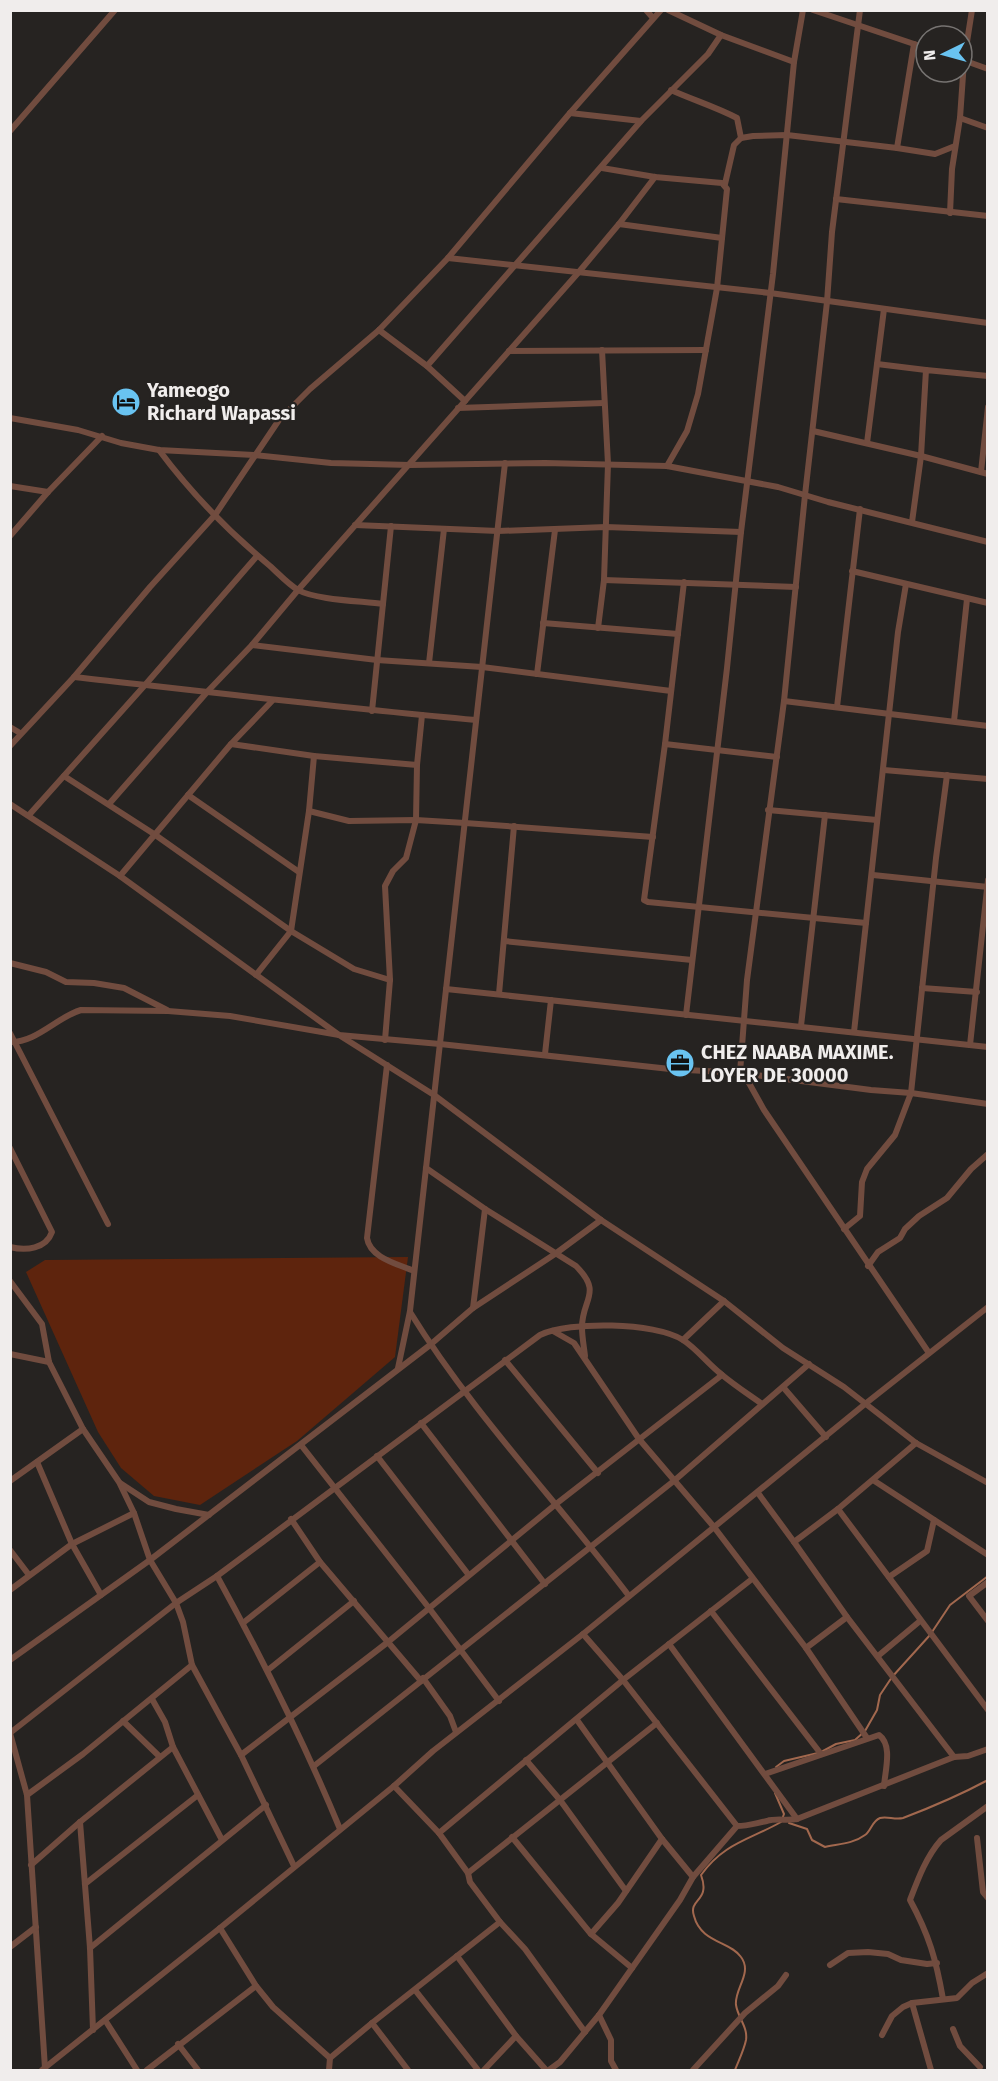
<svg xmlns="http://www.w3.org/2000/svg" width="998" height="2081" viewBox="0 0 998 2081" font-family="'Fira Sans',sans-serif">
<style>
.green{fill:#5e240d}
.lines{fill:none;stroke-linecap:round;stroke-linejoin:round}
.stream{stroke:#a2684e;stroke-width:2}
.street{stroke:#714c3f;stroke-width:6}
.labels{text-anchor:middle;dominant-baseline:central;stroke-width:4.5;stroke-linejoin:round;paint-order:stroke}
.poi-label{font-size:20px;font-weight:bold;fill:#f0edec;stroke:#262321;text-anchor:start}
</style>
<rect width="100%" height="100%" fill="#262321"/>
<polygon class="green" points="408,1257 395,1357 297,1441 200,1505 154,1496 121,1468 98,1432 26,1272 45,1260"/>
<g class="lines">
<g class="stream">
<polyline points="823,1751 836,1744 855,1740 865,1731 877,1710 880,1695 892,1677 930,1635 950,1605 988,1576"/>
<polyline points="776,1767 784,1761 818,1753"/>
<path d="M789,1823L807,1829L812,1840L825,1847C838,1844 853,1844 865,1835C871,1831 872,1821 880,1818C887,1816 895,1820 903,1818C932,1807 960,1795 988,1780"/>
<path d="M735,2070C738,2062 744,2050 746,2040C748,2027 738,2018 736,2005C734,1989 753,1973 741,1957C730,1941 701,1943 694,1916C688,1898 711,1902 701,1875C724,1843 749,1840 781,1822L784,1814L775,1793"/>
</g>
<g class="street">
<polyline points="646,10 653,18"/>
<polyline points="668,10 721,35 794,62"/>
<polyline points="813,10 926,48"/>
<polyline points="860,10 832,232 827,302 805,495 784,701 747,980 740,1073 749,1083 764,1110 929,1353"/>
<polyline points="963,60 988,69"/>
<path d="M671,90C693,100 716,107 737,118L741,138"/>
<polyline points="570,113 641,121"/>
<polyline points="960,118 988,128"/>
<polyline points="10,131 115,10"/>
<polyline points="897,148 914,44"/>
<polyline points="602,168 655,177 722,183 727,189 717,288 698,394 687,431 667,466"/>
<polyline points="725,184 734,145 741,138 753,136 787,135 897,148 935,154 955,146"/>
<polyline points="836,199 988,216"/>
<polyline points="950,213 952,169 960,118 964,61 972,10"/>
<polyline points="619,224 722,238"/>
<polyline points="448,258 770,293 988,323"/>
<polyline points="379,330 427,366 465,401"/>
<polyline points="509,351 706,350"/>
<polyline points="877,364 926,370"/>
<polyline points="427,366 641,121 708,54 721,35"/>
<polyline points="458,408 604,403"/>
<polyline points="10,418 78,430 121,443 159,450 254,455 331,463 410,465 545,463 667,466 778,487 828,502 988,542"/>
<polyline points="813,431 921,456 988,474"/>
<polyline points="867,443 884,309"/>
<path d="M159,450C191,493 229,532 270,566C279,574 288,584 298,590C316,600 361,601 383,604"/>
<polyline points="981,472 988,407"/>
<polyline points="10,486 48,492"/>
<polyline points="912,522 921,456 926,370 988,376"/>
<polyline points="355,525 498,531 606,527 741,532"/>
<polyline points="10,536 48,492 102,436"/>
<polyline points="852,571 988,603"/>
<polyline points="604,580 796,587"/>
<polyline points="684,582 665,744 644,900 648,902 866,923"/>
<polyline points="543,623 678,634"/>
<polyline points="598,628 604,580 608,464 602,350"/>
<polyline points="252,645 377,660 482,667 671,691"/>
<polyline points="429,663 444,529"/>
<polyline points="537,674 555,530"/>
<path d="M74,677C208,692 342,708 476,720"/>
<polyline points="784,701 988,726"/>
<polyline points="837,707 860,509"/>
<polyline points="372,711 391,526"/>
<polyline points="954,721 967,599"/>
<polyline points="10,727 20,733"/>
<polyline points="231,744 314,756 417,765"/>
<polyline points="665,744 777,757"/>
<polyline points="10,746 74,677 150,587 215,515 279,420 310,389 379,330 448,258 570,113 661,10"/>
<polyline points="884,770 988,779"/>
<polyline points="64,776 154,834 291,931 354,969 390,980"/>
<polyline points="188,795 299,872"/>
<polyline points="10,804 120,876 339,1035 434,1095 601,1220 724,1301 783,1348 844,1387 916,1443 988,1483"/>
<polyline points="109,804 208,691 252,645 298,590 578,273 619,224 655,177"/>
<polyline points="768,810 877,820"/>
<polyline points="309,811 349,821 416,820 465,823 653,837"/>
<polyline points="29,815 145,685 257,556"/>
<polyline points="873,875 988,887"/>
<polyline points="120,876 231,744 272,701"/>
<polyline points="504,941 692,960"/>
<polyline points="10,963 46,972 66,982 94,983 124,988 167,1010"/>
<polyline points="256,975 291,931 309,811 314,756"/>
<polyline points="922,988 977,992"/>
<polyline points="446,989 988,1047"/>
<polyline points="499,994 514,826"/>
<polyline points="686,1015 727,668 741,532 773,274 794,62 803,10"/>
<polyline points="801,1026 825,815"/>
<polyline points="854,1032 898,632 906,584"/>
<polyline points="10,1033 108,1224"/>
<polyline points="385,1040 390,980 385,886 393,871 406,858 416,820 417,765 422,715"/>
<path d="M10,1042C36,1043 57,1017 81,1010L168,1011L230,1016L339,1035L440,1044L670,1069L740,1073L871,1090L911,1093L988,1104"/>
<polyline points="970,1045 988,880"/>
<polyline points="545,1054 551,1000"/>
<path d="M387,1065L367,1238C370,1258 398,1264 414,1271"/>
<path d="M10,1148L52,1232C46,1249 26,1251 10,1247"/>
<path d="M426,1168L485,1209L576,1266C603,1293 582,1299 582,1327C582,1337 584,1347 585,1356"/>
<polyline points="844,1229 860,1216 862,1182 867,1169 895,1135 911,1093 936,858 947,775"/>
<polyline points="868,1266 878,1252 900,1238 905,1229 919,1216 947,1198 971,1169 988,1154"/>
<polyline points="10,1281 42,1324 49,1362 83,1429 119,1482 134,1513 150,1560 176,1603 183,1622 192,1665 241,1755 294,1866"/>
<polyline points="473,1308 485,1209"/>
<path d="M410,1312C473,1414 557,1501 629,1596"/>
<polyline points="553,1331 574,1343 639,1439 714,1527 806,1648 867,1738"/>
<polyline points="683,1340 724,1301"/>
<polyline points="10,1354 49,1362"/>
<polyline points="505,1360 598,1473"/>
<polyline points="398,1368 410,1311 505,463"/>
<polyline points="783,1387 826,1437"/>
<polyline points="421,1423 545,1584"/>
<polyline points="301,1445 429,1608 499,1701"/>
<polyline points="377,1456 468,1574"/>
<polyline points="37,1462 72,1544 101,1595"/>
<polyline points="873,1480 988,1555"/>
<polyline points="10,1481 83,1429"/>
<polyline points="120,1483 149,1502 176,1509 209,1515"/>
<polyline points="758,1493 794,1542 838,1509 916,1443"/>
<polyline points="838,1509 988,1710"/>
<polyline points="291,1519 320,1562 421,1681"/>
<polyline points="794,1542 847,1617 954,1757"/>
<polyline points="10,1550 29,1575"/>
<path d="M217,1576C262,1658 304,1742 340,1829"/>
<polyline points="889,1577 927,1551 934,1520"/>
<polyline points="988,1582 969,1596 988,1621"/>
<polyline points="10,1590 72,1544 134,1513"/>
<polyline points="711,1611 821,1754"/>
<polyline points="243,1623 320,1562"/>
<polyline points="583,1634 623,1680 737,1826"/>
<polyline points="669,1644 797,1819"/>
<polyline points="806,1648 847,1617"/>
<polyline points="878,1656 920,1621"/>
<polyline points="10,1660 150,1560 430,1345 473,1308 555,1254 601,1220"/>
<polyline points="268,1670 354,1601"/>
<polyline points="423,1678 450,1716 456,1732"/>
<polyline points="152,1699 165,1722 173,1747 222,1840"/>
<polyline points="577,1720 662,1839 693,1877"/>
<polyline points="123,1721 160,1757"/>
<path d="M10,1733L176,1603L217,1576L540,1335C570,1321 654,1322 683,1340C697,1349 708,1364 721,1374C734,1385 748,1394 762,1404"/>
<polyline points="10,1733 27,1795 45,2068"/>
<polyline points="241,1755 388,1642 556,1504 722,1375"/>
<polyline points="526,1760 560,1800 626,1891"/>
<polyline points="314,1766 675,1480 809,1364"/>
<path d="M765,1774L879,1735C893,1745 885,1771 884,1786"/>
<polyline points="394,1786 439,1833 468,1873 470,1882 500,1922 525,1949 585,2032"/>
<polyline points="27,1795 83,1754 192,1665"/>
<polyline points="80,1822 90,1948 93,2030"/>
<polyline points="439,1833 623,1680 752,1579"/>
<polyline points="512,1837 591,1934 632,1968"/>
<polyline points="977,1838 983,1892 988,1898"/>
<polyline points="31,1865 80,1822 173,1747"/>
<polyline points="468,1873 657,1723"/>
<polyline points="85,1884 198,1795"/>
<polyline points="220,1928 256,1986 273,2007 330,2058"/>
<polyline points="591,1934 618,1903 662,1839"/>
<polyline points="10,1947 36,1927"/>
<polyline points="90,1948 266,1805"/>
<polyline points="457,1956 516,2036 484,2070"/>
<polyline points="830,1965 848,1953 868,1952 888,1954 901,1960 927,1964 937,1963"/>
<polyline points="415,1990 478,2070"/>
<path d="M943,1999C936,1959 929,1935 910,1900C918,1879 926,1857 941,1840L988,1806"/>
<polyline points="912,2003 931,2070"/>
<polyline points="599,2015 611,2040 611,2061 616,2070"/>
<polyline points="105,2020 137,2070"/>
<polyline points="372,2023 408,2070"/>
<polyline points="953,2029 960,2046 980,2067"/>
<polyline points="882,2035 892,2016 903,2007 912,2003 957,1998 972,1983 988,1973"/>
<polyline points="516,2036 546,2070"/>
<polyline points="178,2044 198,2070"/>
<polyline points="42,2070 220,1928 394,1786 433,1751 583,1634 865,1404 988,1307"/>
<polyline points="147,2070 256,1986"/>
<polyline points="329,2070 330,2058 372,2023 500,1922"/>
<path d="M549,2070L560,2062L599,2015L680,1900L693,1877L737,1826C748,1826 756,1823 767,1821C776,1818 787,1821 797,1819L954,1757L968,1756L988,1749"/>
<polyline points="693,2070 745,2013 778,1986 786,1975"/>
</g>
</g>
<defs>
<g id="hotel-disc" transform="scale(1.5)"><circle r="9.5" fill="#69c3f1" stroke="#262321"/><path d="M-6-4.5h1.5V1H6V5H4.5V3h-9V5H-6ZM-4 0a1.8 1.8 0 1 1 3.6 0ZM.5 0V-2.5h3Q6-2.5 6 0Z" fill="#111"/></g>
<g id="office-disc" transform="scale(1.5)"><circle r="9.5" fill="#69c3f1" stroke="#262321"/><path d="M-6-3h4V-5.5h4V-3h4V5H-6ZM-1-4.5V-3h2v-1.5ZM-6 0V1H6V0Z" fill="#111"/></g>
</defs>
<g fill-rule="evenodd">
<use href="#hotel-disc" x="126" y="402"/>
<use href="#office-disc" x="680" y="1063"/>
</g>
<g class="labels">
<g class="poi-label">
<text x="147" y="390">Yameogo<tspan x="147" dy="23">Richard Wapassi</tspan></text>
<text x="701" y="1052">CHEZ NAABA MAXIME.<tspan x="701" dy="23">LOYER DE 30000</tspan></text>
</g>
</g>
<rect width="998" height="2081" fill="none" stroke="#f0edec" stroke-width="24"/>
<g transform="translate(944 54) rotate(265)"><circle r="28" fill="#262321" stroke="#777472" stroke-width="1.5"/>
<path d="M0-4.5L10 22L0 15L-10 22Z" fill="#69c3f1"/>
<text y="-9" font-size="16" font-weight="bold" text-anchor="middle" fill="#f0edec">N</text>
</g>
</svg>
